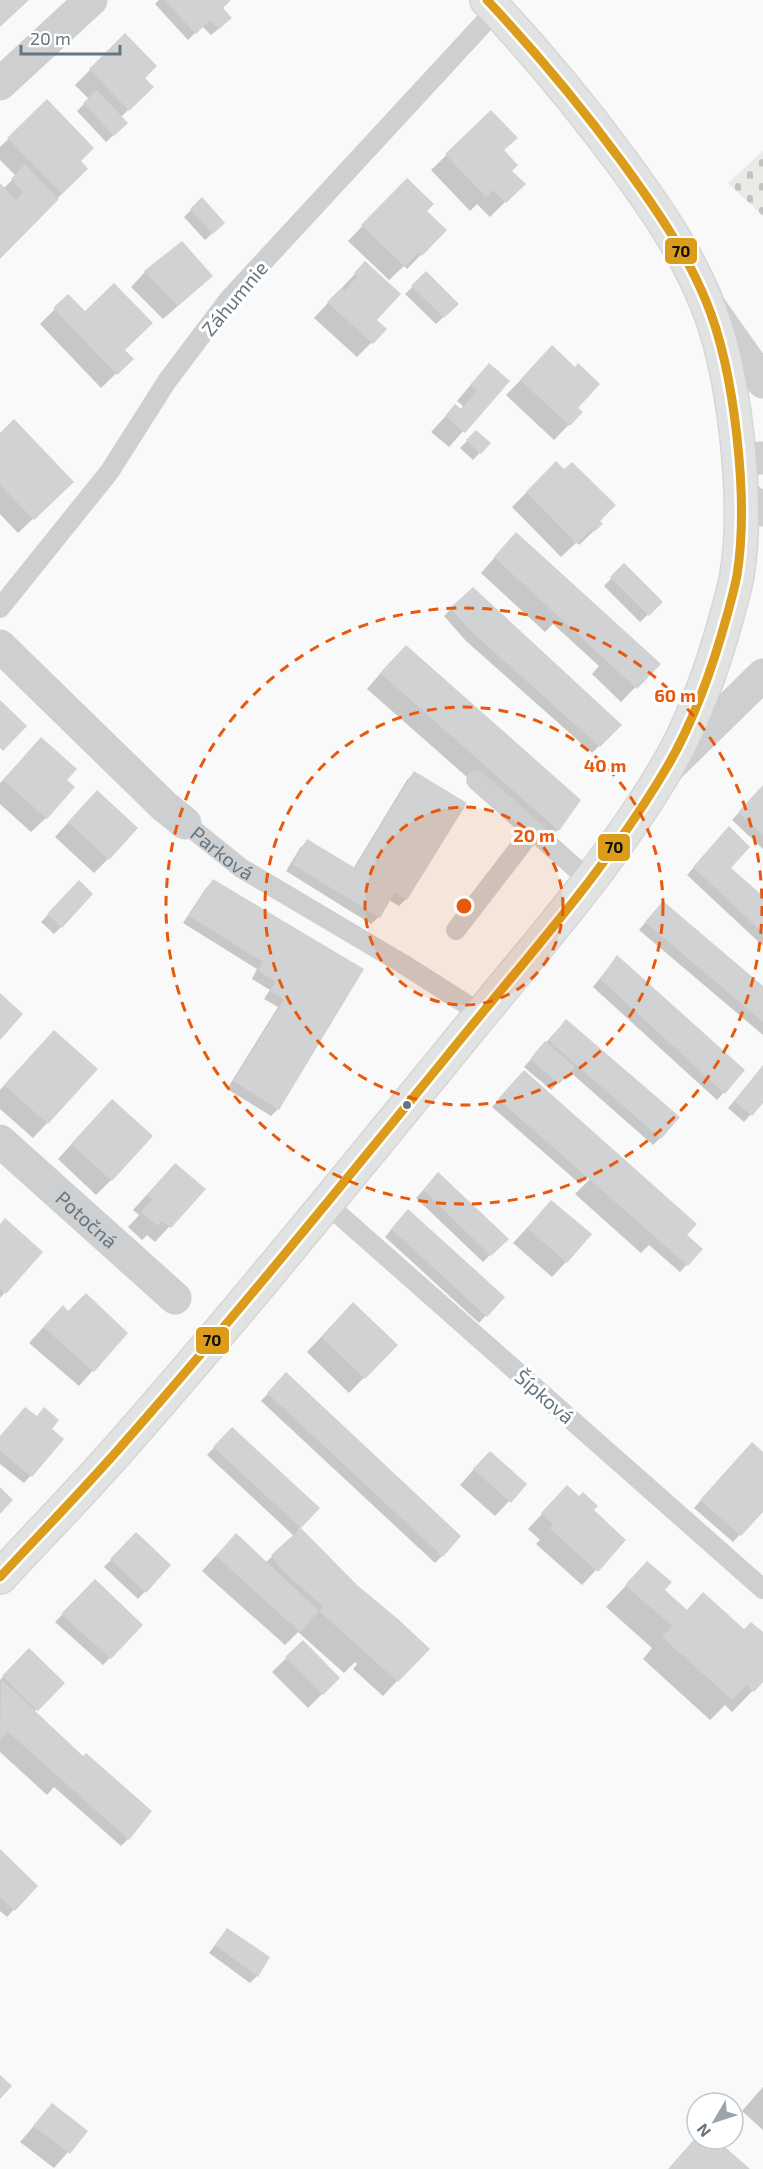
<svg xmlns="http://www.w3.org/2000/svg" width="763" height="2169" viewBox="0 0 763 2169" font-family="'Exo 2',sans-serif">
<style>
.cemetery{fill:url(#cemetery-stones)}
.shadow{fill:#0003}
.building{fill:#d0d2d3}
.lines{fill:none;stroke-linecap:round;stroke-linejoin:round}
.primary-casing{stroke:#d5d6d7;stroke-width:36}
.lane{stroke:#cecfd0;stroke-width:20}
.street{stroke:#cecfd0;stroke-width:33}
.primary{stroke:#e1e2e2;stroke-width:33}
.bus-1-casing{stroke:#fff;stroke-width:14}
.bus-1{stroke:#da9c1a;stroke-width:9}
.ring{fill:none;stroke:#e8590c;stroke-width:3;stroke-dasharray:10 8}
.bus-dot{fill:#657683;stroke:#fff;stroke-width:2}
.labels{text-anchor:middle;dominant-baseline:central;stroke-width:6;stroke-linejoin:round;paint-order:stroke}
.street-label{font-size:20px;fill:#657683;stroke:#fff}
.centre{fill:#e8590c;stroke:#fff;stroke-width:3}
.ring-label{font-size:18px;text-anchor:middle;font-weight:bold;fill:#e8590c;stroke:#fff;stroke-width:6;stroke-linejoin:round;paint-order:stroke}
.line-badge{stroke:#fff;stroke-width:2}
.pale-badge-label{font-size:16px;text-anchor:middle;font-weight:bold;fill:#111}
</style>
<defs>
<pattern id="cemetery-stones" width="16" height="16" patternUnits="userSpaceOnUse" patternTransform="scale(1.5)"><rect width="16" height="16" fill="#e8ebe6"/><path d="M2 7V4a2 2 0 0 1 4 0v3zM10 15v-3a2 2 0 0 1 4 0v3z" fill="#c0c3c0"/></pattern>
</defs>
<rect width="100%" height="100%" fill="#f9f9f9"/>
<polygon class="cemetery" points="763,151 763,216 728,183"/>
<g class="shadow">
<polygon points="159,0 229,0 221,8 223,25 211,35 202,26 188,40 155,4"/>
<polygon points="125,35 143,78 151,87 121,117 126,123 106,142 77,111 89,99 75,85"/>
<polygon points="47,101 79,161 86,169 0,257 0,185 3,189 16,176 0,160 0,147"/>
<polygon points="491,112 510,171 523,184 490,217 477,204 470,211 431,170"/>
<polygon points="407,180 425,211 445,230 407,269 404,266 389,280 348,241"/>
<polygon points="202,199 223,223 205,240 184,217"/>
<polygon points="365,263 375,320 385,329 357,357 314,318"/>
<polygon points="145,272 196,290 163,319 131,287"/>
<polygon points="426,274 457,304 436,324 405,294"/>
<polygon points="68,296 131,359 101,388 40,324"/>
<polygon points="538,362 581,412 554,440 506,395"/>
<polygon points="475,380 508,381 449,447 431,432 455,406 460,410 463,406 457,401"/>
<polygon points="476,432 489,443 473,460 460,448"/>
<polygon points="0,435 57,496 18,533 0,514"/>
<polygon points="556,463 601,524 579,545 577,542 561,557 512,507"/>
<polygon points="502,549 658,664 621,702 592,674 599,666 553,624 545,632 481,573"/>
<polygon points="624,565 661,602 640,622 604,586"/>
<polygon points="451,609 620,725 592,753 466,641 444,616"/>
<polygon points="391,661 558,830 543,844 367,689"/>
<polygon points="41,739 65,780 46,818 31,832 0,804 0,783"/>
<polygon points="414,773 406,899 399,906 389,900 379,917 371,924 286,871 300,848 307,841 353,869 407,780"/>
<polygon points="763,787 763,849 732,820"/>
<polygon points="82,807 108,859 94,873 55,837"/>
<polygon points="722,835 729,868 763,898 763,946 687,875"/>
<polygon points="213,881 362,970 278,1109 271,1116 227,1089 278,1007 264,999 270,990 252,979 257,969 183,923 206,888"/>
<polygon points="72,889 61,927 54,934 41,922"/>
<polygon points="656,910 763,988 763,1035 639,930"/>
<polygon points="617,957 743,1071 717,1100 593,987"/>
<polygon points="559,1028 660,1138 653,1145 569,1071 551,1090 524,1067"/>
<polygon points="39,1047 47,1123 33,1138 0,1109 0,1090"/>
<polygon points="763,1067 763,1101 744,1122 728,1108"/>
<polygon points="517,1080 701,1249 680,1272 649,1245 641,1253 575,1194 592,1177 588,1177 580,1184 492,1107"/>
<polygon points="98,1115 111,1180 96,1195 58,1159"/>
<polygon points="438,1174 506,1239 483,1262 416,1198"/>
<polygon points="161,1179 204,1189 155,1242 147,1235 142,1240 128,1227 139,1215 133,1210"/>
<polygon points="551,1202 566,1262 552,1277 513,1243"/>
<polygon points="401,1218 503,1297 479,1323 385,1237"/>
<polygon points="0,1225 40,1252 0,1298"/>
<polygon points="68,1313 126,1333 79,1386 29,1343 48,1322"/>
<polygon points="339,1318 396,1345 349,1393 307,1352"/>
<polygon points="286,1374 442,1556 435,1563 261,1401"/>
<polygon points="49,1429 62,1439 24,1483 0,1464 0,1437"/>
<polygon points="232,1429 318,1508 299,1529 356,1586 397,1681 383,1696 353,1669 357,1664 355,1662 344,1673 298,1632 285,1645 202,1571 221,1550 265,1563 294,1536 207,1455"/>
<polygon points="745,1451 763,1454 763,1510 733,1542 694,1508"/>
<polygon points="476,1467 525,1484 495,1516 460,1485"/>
<polygon points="553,1502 592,1510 624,1540 582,1585 536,1544 540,1540 528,1529"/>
<polygon points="136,1534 169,1565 138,1599 104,1567"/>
<polygon points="647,1563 662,1590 686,1611 703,1594 744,1631 763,1634 763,1680 732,1712 725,1705 710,1720 643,1659 652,1648 606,1607"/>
<polygon points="95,1581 141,1625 103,1665 55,1622"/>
<polygon points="303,1642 338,1678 308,1708 272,1672"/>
<polygon points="29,1650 63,1683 34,1712 128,1839 121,1846 54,1787 47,1795 0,1752 0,1680"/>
<polygon points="0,1851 36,1886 7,1917 0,1911"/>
<polygon points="227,1929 257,1976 250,1983 209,1953"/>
<polygon points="763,2087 763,2130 742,2111"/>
<polygon points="52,2105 86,2131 54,2168 20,2142"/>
</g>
<g class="building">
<polygon points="0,0 29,0 0,27"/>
<polygon points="164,0 231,0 223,8 232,18 219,29 210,20 196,34"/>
<polygon points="125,33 157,66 145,78 154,87 129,111 89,69"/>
<polygon points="97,90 128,123 114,136 83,103"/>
<polygon points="47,99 94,148 81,161 88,169 62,194 7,138"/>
<polygon points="491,110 518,138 504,150 518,165 512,171 526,184 506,203 493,190 486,197 445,154"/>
<polygon points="25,164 59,199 0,259 0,183 16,200 23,192 11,179"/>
<polygon points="407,178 434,204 427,211 447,230 422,256 419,252 405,267 361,225"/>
<polygon points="202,197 225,223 213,234 190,209"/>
<polygon points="182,241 213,276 178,306 144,271"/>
<polygon points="365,261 401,294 377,320 387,329 373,344 327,302 341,288 344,291 357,277 354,273"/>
<polygon points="426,271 459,304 444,318 411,286"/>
<polygon points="114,283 153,323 125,350 134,359 117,375 53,308 68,294 85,311"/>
<polygon points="552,345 575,367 578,363 600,384 578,408 583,412 570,426 520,380"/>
<polygon points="489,363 510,381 465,433 445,416 455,404 461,409 477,391 470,385"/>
<polygon points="14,419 74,482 34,520 0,485 0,433"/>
<polygon points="476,430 491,443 481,454 466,440"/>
<polygon points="556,461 564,469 572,462 616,505 600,521 603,524 595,531 592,529 577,544 526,492"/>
<polygon points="516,532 661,664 637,689 494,557"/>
<polygon points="624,563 663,602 649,616 610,577"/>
<polygon points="473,587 622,725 600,747 473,633 450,608"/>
<polygon points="406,645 581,800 559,831 380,673"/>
<polygon points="0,700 27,726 3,751 0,748"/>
<polygon points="41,737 77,769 67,780 75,787 47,819 3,780"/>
<polygon points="414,771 467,803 407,900 395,892 380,918 292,864 307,839 355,868"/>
<polygon points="763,785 763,835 738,812"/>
<polygon points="97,790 138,828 109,860 68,822"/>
<polygon points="729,826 750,847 731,868 763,896 763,933 693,867"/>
<polygon points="213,879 364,969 279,1110 233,1081 284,1000 270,991 276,982 258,971 263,962 189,916"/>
<polygon points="79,880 93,894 62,928 47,914"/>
<polygon points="663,901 763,986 763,1022 645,922"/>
<polygon points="617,955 745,1070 725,1094 600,979"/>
<polygon points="0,993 23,1014 0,1040"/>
<polygon points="566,1019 680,1117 661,1139 549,1041"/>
<polygon points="54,1030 98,1069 48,1124 4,1085"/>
<polygon points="545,1041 575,1067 559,1084 530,1059"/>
<polygon points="763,1065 763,1103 752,1116 734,1101"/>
<polygon points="524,1070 697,1224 687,1235 703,1249 688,1266 498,1099"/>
<polygon points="112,1099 153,1136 112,1181 71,1144"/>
<polygon points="175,1163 206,1189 171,1228 162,1221 158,1226 141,1212 152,1200 147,1195"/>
<polygon points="438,1172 509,1239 491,1256 423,1190"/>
<polygon points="551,1200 592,1234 567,1263 527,1228"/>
<polygon points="408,1209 505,1297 487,1317 391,1229"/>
<polygon points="5,1218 43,1252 6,1294 0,1289 0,1224"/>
<polygon points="86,1293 128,1333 94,1372 43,1327 63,1305 68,1311"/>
<polygon points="353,1302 398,1345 365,1379 321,1337"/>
<polygon points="286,1372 461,1536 443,1557 267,1393"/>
<polygon points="25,1407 37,1416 44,1407 59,1420 52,1429 64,1439 32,1477 0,1451 0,1436"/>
<polygon points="232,1427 320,1508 301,1528 213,1447"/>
<polygon points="752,1442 763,1452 763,1512 741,1536 700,1500"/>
<polygon points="490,1451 527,1484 511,1503 473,1469"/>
<polygon points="567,1485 579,1496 583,1492 598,1506 594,1510 626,1540 598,1572 550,1529 553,1524 541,1513"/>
<polygon points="0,1487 13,1500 0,1514"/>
<polygon points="301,1528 357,1585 398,1619 430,1649 398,1682 319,1611 300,1632 216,1556 236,1533 319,1611 323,1607 281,1569 271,1555"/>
<polygon points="136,1532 171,1565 146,1593 110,1559"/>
<polygon points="647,1561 672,1582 665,1590 687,1610 703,1592 744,1629 751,1622 763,1632 763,1682 754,1692 747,1685 732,1700 662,1637 672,1626 625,1585"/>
<polygon points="95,1579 143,1625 111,1659 61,1614"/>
<polygon points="303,1640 340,1678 323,1695 285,1657"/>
<polygon points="29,1648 65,1683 38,1711 2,1676"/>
<polygon points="1,1679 83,1756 86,1753 152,1811 129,1840 8,1732 0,1740"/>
<polygon points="0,1849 38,1886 15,1911 0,1897"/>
<polygon points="227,1928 270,1957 258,1977 215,1945"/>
<polygon points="0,2075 12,2086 0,2099"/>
<polygon points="52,2103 88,2131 70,2154 33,2126"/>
<polygon points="697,2136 697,2139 708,2139 720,2150 724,2146 750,2169 668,2169"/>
</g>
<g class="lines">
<g class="primary-casing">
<path id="primary" d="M0,1577C39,1535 79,1494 117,1451C229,1324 336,1192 443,1061C519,966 602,876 664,772C694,723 713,667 728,612C731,600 735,587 737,575C749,500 735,371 706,301C685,250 654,206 622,162C580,105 535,51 487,0"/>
</g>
<g class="lane">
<polyline points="0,608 110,471 167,381 229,299 496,10"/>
<polyline points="476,780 589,880"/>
<path id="s1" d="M185,823L241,868L403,964L480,1013"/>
<polyline points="456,930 532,831"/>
<polyline points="327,1204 763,1589"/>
</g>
<g class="street">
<polyline points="0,84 91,0"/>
<polyline points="712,310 763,382"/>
<polyline points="739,459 763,458"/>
<polyline points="741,494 763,510"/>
<polyline points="0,646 164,806 185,823"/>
<polyline points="670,766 763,675"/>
<path id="s2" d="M0,1141L175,1298"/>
</g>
<use href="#primary" class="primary"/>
<g class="bus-1-casing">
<path id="bus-1" d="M0,1577C39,1535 79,1494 117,1451C229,1324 336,1192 443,1061C519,966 602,876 664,772C694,723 713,667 728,612C731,600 735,587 737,575C749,500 735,371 706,301C685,250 654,206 622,162C580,105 535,51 487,0"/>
</g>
<use href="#bus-1" class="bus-1"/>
</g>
<circle cx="464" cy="906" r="99" fill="#e8590c" fill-opacity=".12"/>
<g class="ring">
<circle cx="464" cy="906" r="99"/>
<circle cx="464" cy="906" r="199"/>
<circle cx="464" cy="906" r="298"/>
</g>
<circle class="bus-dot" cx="407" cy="1105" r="5"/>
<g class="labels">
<g class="street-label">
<text transform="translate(234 298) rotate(-50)">Záhumnie</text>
<text stroke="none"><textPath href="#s1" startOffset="48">Parková</textPath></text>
<text stroke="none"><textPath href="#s2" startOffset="117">Potočná</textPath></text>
<text transform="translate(545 1396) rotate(41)">Šípková</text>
</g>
</g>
<circle cx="464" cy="906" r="9" class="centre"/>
<g class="ring-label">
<text x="675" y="702">60 m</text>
<text x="605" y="772">40 m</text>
<text x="534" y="842">20 m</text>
</g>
<g class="line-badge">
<rect x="664" y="237" width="34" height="28" rx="6" fill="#da9c1a"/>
<rect x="597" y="833" width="34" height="29" rx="6" fill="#da9c1a"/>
<rect x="195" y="1326" width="35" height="29" rx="6" fill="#da9c1a"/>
</g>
<g class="pale-badge-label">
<text x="681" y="257">70</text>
<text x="614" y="853">70</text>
<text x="212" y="1346">70</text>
</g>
<g transform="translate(715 2121) rotate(231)"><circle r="28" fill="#ffffff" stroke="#c1c8cd" stroke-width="1.5"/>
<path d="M0-4.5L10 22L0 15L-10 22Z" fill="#99a4ac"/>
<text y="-9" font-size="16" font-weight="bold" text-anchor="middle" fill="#657683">N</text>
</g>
<path d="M21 45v9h99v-9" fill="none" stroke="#657683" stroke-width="3"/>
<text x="30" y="45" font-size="18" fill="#657683" stroke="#ffffff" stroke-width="4.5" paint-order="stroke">20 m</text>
</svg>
